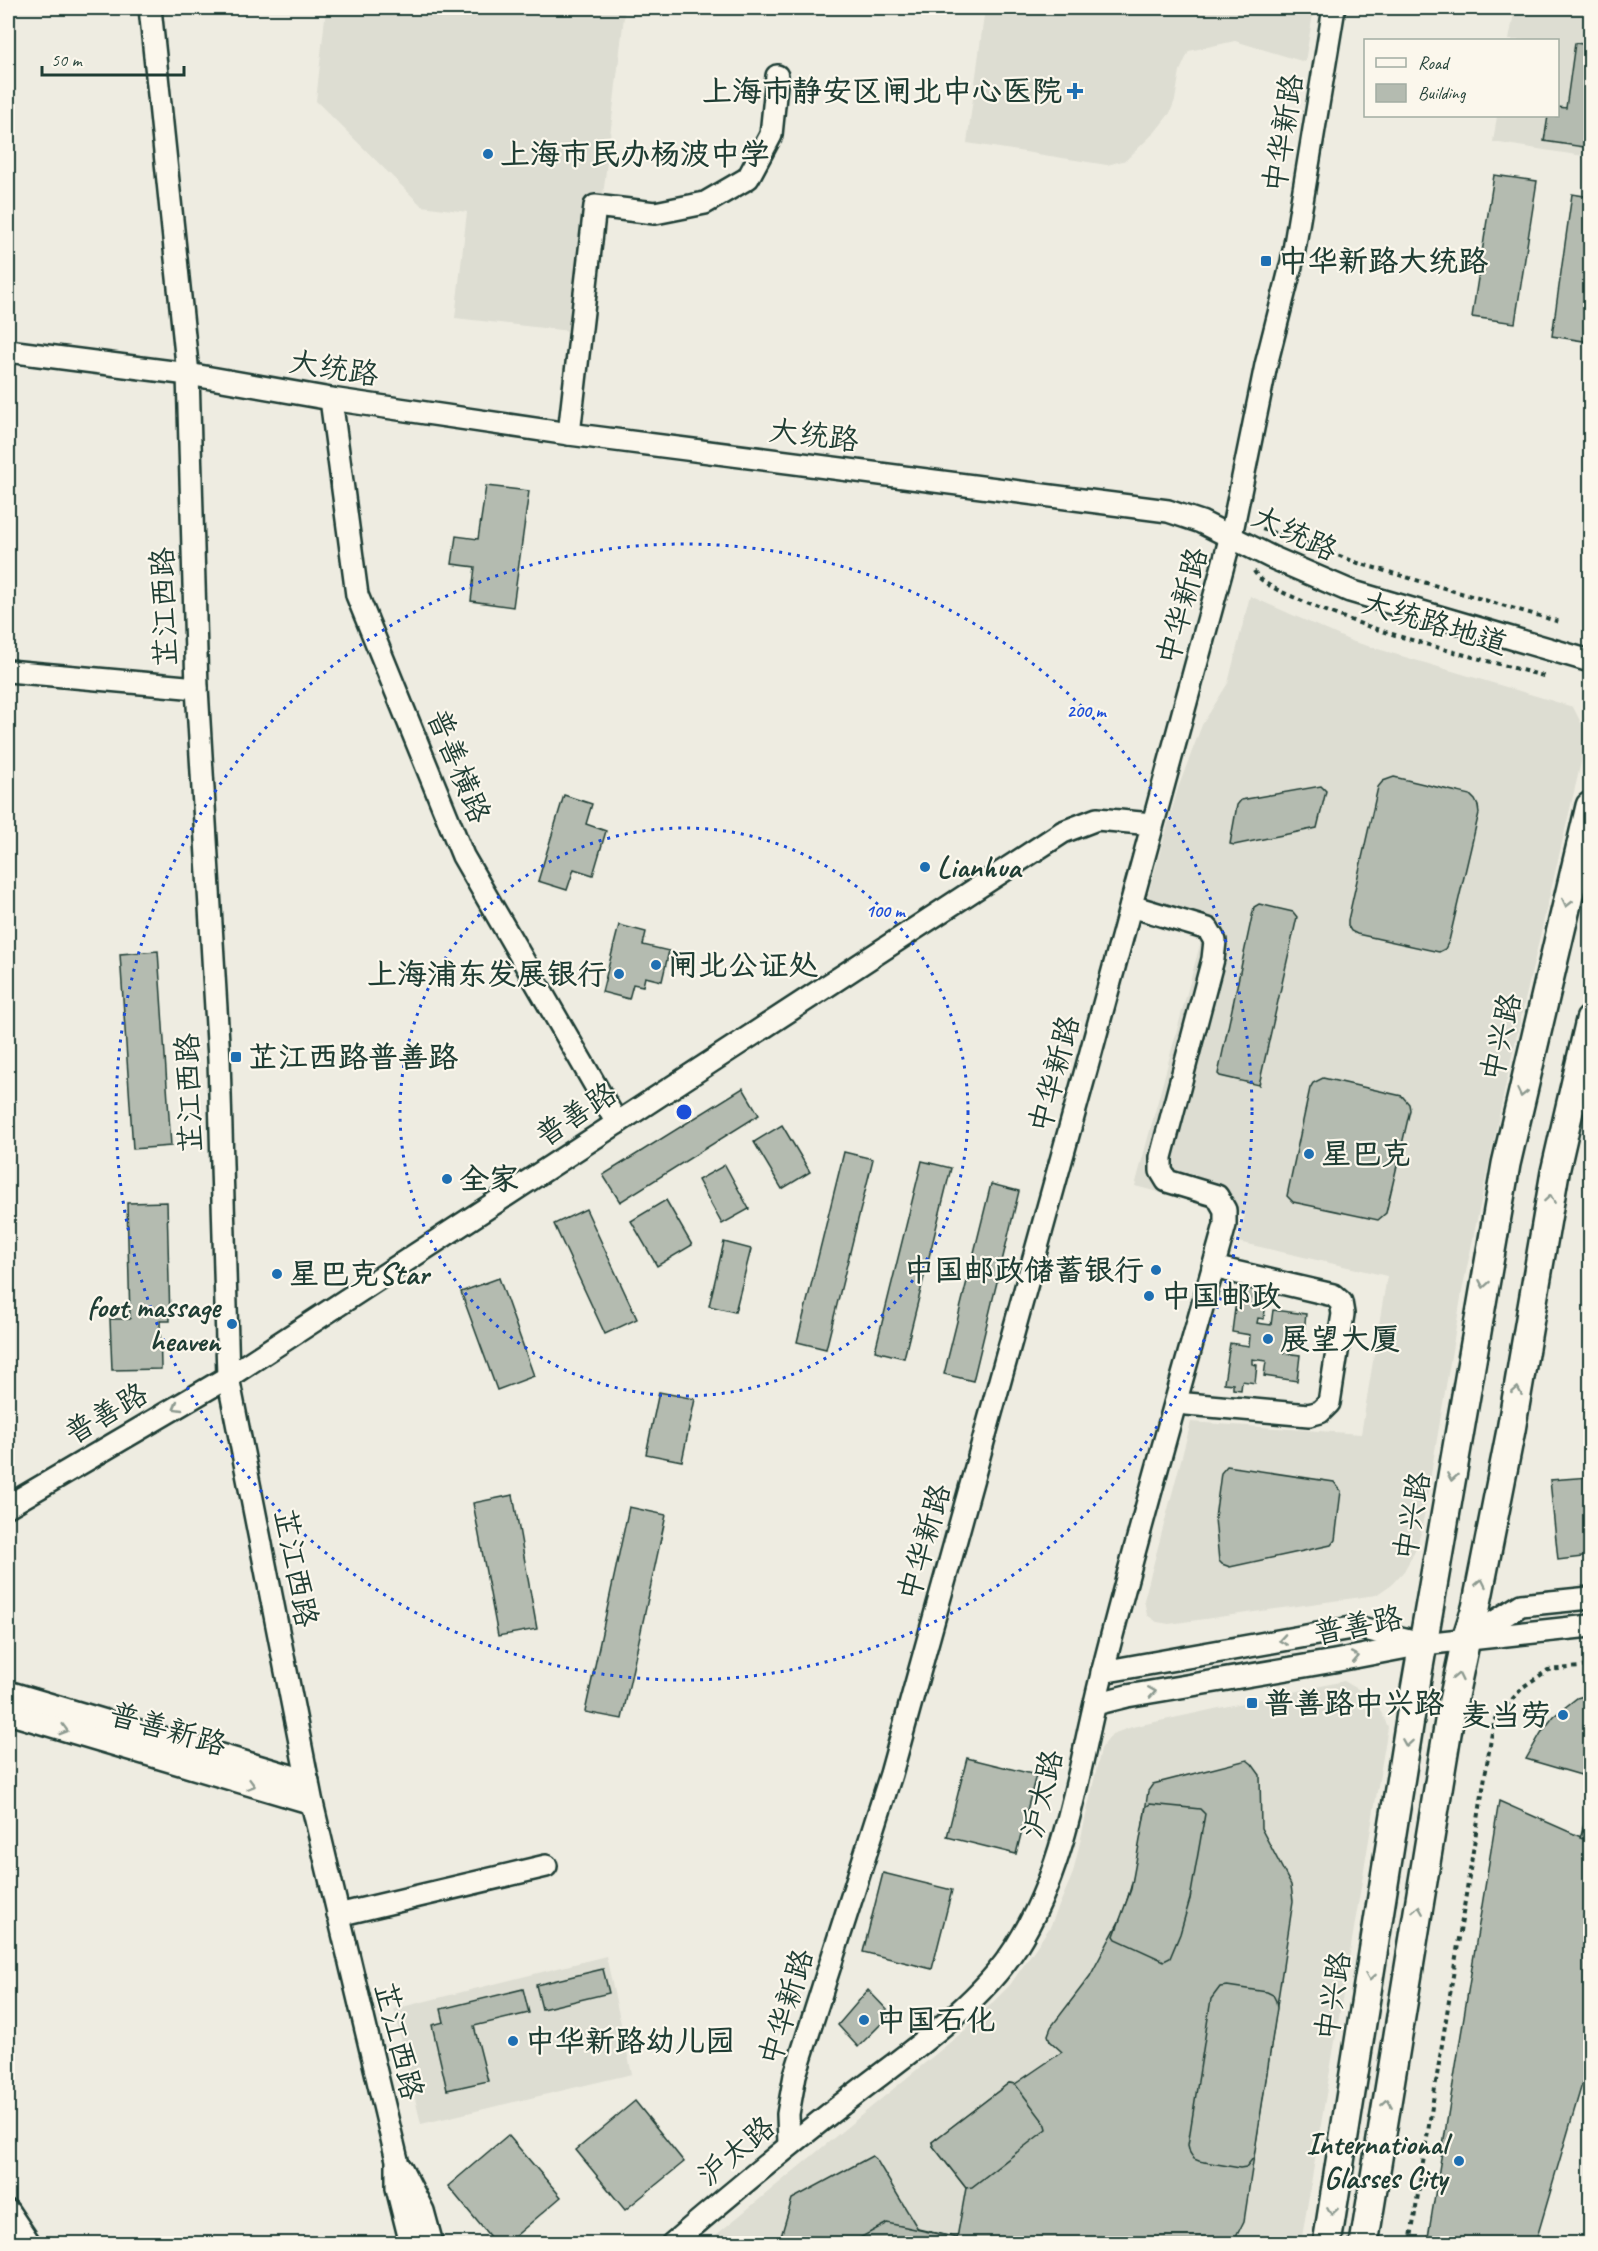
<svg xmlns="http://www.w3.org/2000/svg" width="1598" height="2251" viewBox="0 0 1598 2251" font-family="Caveat,'LXGW WenKai TC',sans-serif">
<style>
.built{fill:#ddddd2}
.building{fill:#b4bbb0;stroke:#1f3d34;stroke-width:1.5}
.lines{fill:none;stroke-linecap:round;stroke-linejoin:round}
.minor-casing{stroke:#1f3d34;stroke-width:26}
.major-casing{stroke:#1f3d34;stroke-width:32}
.path{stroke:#1f3d34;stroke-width:4;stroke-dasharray:4.5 4.5;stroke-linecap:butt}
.minor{stroke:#fbf7ec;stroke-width:21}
.major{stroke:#fbf7ec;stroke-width:27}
.oneway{stroke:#8d9a90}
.ring{fill:none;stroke:#1d4ed8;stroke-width:3;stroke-dasharray:3 6}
.poi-dot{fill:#1f6fb2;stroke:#fbf7ec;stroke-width:2}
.labels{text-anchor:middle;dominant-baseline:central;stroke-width:4.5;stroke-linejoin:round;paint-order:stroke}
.poi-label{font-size:30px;font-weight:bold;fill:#1f3d34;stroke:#fbf7ec;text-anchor:start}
.street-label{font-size:30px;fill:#1f3d34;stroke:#fbf7ec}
.centre{fill:#1d4ed8;stroke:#fbf7ec;stroke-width:3}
.ring-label{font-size:18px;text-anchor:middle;font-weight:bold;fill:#1d4ed8;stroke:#fbf7ec;stroke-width:4.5;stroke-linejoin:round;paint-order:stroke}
</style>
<rect width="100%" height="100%" fill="#eeece1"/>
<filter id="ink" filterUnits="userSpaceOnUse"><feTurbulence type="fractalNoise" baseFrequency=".0167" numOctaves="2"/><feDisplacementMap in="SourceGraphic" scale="12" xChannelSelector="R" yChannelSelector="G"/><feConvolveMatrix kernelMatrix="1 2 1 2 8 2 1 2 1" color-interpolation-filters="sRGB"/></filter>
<g filter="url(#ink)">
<g class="built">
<polygon points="326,8 625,8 587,333 455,318 467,212 422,206 316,101"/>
<polygon points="985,8 1314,8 1305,62 1235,41 1189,51 1180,71 1175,100 1170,113 1155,132 1126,160 1107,165 967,143"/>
<polygon points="1515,8 1555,8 1590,13 1590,157 1493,142 1497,116 1558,116 1558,40 1509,40"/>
<polygon points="1250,596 1351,641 1573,707 1582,725 1586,741 1511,1060 1463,1286 1421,1533 1414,1553 1404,1571 1392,1584 1376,1595 1169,1624 1157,1622 1147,1615 1144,1600 1191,1422 1361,1434 1387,1276 1238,1242 1245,1215 1135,1186 1201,941 1140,923 1178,788 1202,725 1228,683"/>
<polygon points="1344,1681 1375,1699 1388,1727 1301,2243 705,2244 965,2030 1010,1985 1050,1927 1073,1873 1101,1749 1112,1734 1132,1727"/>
<polygon points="606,1956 632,2074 421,2124 394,2009"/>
</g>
<g class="building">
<polygon points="1575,43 1590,45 1590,93 1587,118 1590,118 1590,148 1544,141 1548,116 1558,116 1558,107 1566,108"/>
<polygon points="1494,175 1537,181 1515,323 1472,317"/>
<polygon points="1572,194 1590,197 1590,342 1552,336"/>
<polygon points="486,486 529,491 513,607 471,601 475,567 452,564 456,536 478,539"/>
<polygon points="1394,777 1470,795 1475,800 1478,806 1479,813 1449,941 1445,949 1439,952 1357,934 1351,931 1348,926 1348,920 1378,787 1383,781"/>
<polygon points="1321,786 1326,791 1317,828 1234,845 1230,844 1237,805 1241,800"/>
<polygon points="564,795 592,804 586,824 606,831 593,875 574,869 567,890 538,881"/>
<polygon points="1259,904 1293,912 1297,917 1259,1085 1220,1076 1218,1074 1254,907"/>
<polygon points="619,925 646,932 643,945 669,951 662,981 645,977 643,986 633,984 629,999 602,992"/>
<polygon points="158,951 171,1146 133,1149 120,954"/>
<polygon points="1323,1078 1402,1096 1409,1104 1410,1110 1386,1213 1378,1220 1293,1202 1287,1196 1310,1088 1313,1083"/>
<polygon points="743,1088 759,1115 620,1202 603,1175"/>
<polygon points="782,1125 810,1172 782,1189 754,1142"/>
<polygon points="844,1152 873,1159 826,1349 797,1342"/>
<polygon points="922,1161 951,1168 904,1358 875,1351"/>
<polygon points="725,1165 749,1209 722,1224 698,1180"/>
<polygon points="991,1184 1019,1191 973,1381 944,1374"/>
<polygon points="666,1200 692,1245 657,1266 631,1221"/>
<polygon points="167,1202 170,1321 160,1321 161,1369 112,1370 110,1319 130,1319 127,1203"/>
<polygon points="586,1209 637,1319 605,1334 554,1224"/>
<polygon points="724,1242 751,1249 735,1312 709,1306"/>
<polygon points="499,1278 534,1376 497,1390 461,1292"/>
<polygon points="1246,1289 1255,1290 1253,1299 1266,1301 1264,1319 1258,1318 1257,1323 1271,1325 1273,1310 1306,1314 1303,1340 1286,1338 1284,1353 1300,1355 1297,1381 1264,1376 1266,1361 1252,1359 1252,1364 1257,1365 1255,1383 1242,1381 1241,1390 1233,1389 1233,1384 1224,1383 1230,1343 1249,1346 1250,1335 1232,1332 1237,1293 1246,1294"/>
<polygon points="659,1392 695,1399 682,1461 646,1454"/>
<polygon points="1227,1466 1334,1482 1341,1491 1335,1540 1331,1545 1230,1567 1222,1564 1219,1561 1215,1518 1221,1473"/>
<polygon points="1590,1477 1590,1556 1558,1560 1550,1480"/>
<polygon points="513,1495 537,1629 498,1636 473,1503"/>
<polygon points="629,1507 666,1515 622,1719 585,1712"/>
<polygon points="1590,1694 1590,1743 1581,1775 1526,1759 1541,1733 1554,1716 1577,1698"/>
<polygon points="967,1758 1036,1775 1016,1854 947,1837"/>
<polygon points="1247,1760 1252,1764 1260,1775 1261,1828 1291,1885 1293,1901 1244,2221 1235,2239 1228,2244 782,2244 780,2240 792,2199 872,2156 876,2159 918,2229 957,2238 966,2188 933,2146 932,2142 1009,2083 1015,2084 1062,2052 1050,2041 1048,2035 1051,2027 1090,1976 1123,1914 1137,1866 1148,1791 1153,1784"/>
<polygon points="1499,1801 1590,1841 1590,2057 1535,2244 1427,2244"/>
<polygon points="1590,1803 1590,1841 1580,1838"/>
<polygon points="1150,1804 1200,1809 1205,1814 1190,1899 1180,1934 1170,1958 1164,1961 1116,1939 1114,1936 1131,1889 1146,1807"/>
<polygon points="883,1873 952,1890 932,1969 863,1952"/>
<polygon points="603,1969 609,1993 542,2009 536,1985"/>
<polygon points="1227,1986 1267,1992 1273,1995 1276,2001 1277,2008 1254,2157 1246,2167 1240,2168 1199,2161 1194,2159 1190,2153 1188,2145 1211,1999 1220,1987"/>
<polygon points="523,1989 529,2013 474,2026 488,2081 447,2090 432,2025 444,2022 441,2009"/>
<polygon points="868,1990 891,2014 858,2047 838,2025"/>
<polygon points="1009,2083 1015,2084 1046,2125 1047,2129 972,2187 966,2188 933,2146 932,2142"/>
<polygon points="635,2101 684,2162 625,2210 576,2150"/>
<polygon points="508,2135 561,2197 506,2244 496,2244 448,2186"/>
<polygon points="887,2223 957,2238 964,2244 849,2244"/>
</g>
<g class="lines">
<g class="minor-casing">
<g id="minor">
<polyline points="150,8 188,374 197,688 219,1059 228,1377 312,1803 397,2160 397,2188 411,2244"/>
<polyline points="8,351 188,374 331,399 569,434 1168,511 1201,522 1271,557 1350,591 1590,661"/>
<polyline points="331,399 357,595 463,856 617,1123"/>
<polyline points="569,434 595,206 655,213 705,203 748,178 771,135 777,76"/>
<polyline points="8,671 197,688"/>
<polyline points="1176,1403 1309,1415 1320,1412 1329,1403 1343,1314 1341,1302 1333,1295 1213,1267"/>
<polyline points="8,1506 228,1377 1063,832 1097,819 1152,824"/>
<polyline points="1472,1636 1521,1605 1590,1598"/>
<polyline points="1102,1672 1357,1627 1417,1642"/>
<polyline points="8,1692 308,1781"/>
<polyline points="1095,1704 1127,1696 1334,1661 1423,1644 1590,1626"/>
<polyline points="8,1713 312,1803"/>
<polyline points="338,1915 546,1866"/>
<polyline points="789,2145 788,2114 795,2075 891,1774 1091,1052 1231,536 1266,365 1292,262 1334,8"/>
<polyline points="401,2168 423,2211 432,2244"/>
<polyline points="8,2211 30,2244"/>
<path d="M672,2244C729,2195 787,2147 846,2101C902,2057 977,2008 1016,1947C1068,1866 1079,1762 1103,1670C1141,1521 1184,1373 1225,1225V1210L1217,1196L1167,1181L1161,1171V1157L1213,959L1215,941L1208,929L1131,906"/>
</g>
</g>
<g class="major-casing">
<g id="major">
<polyline points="1327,2244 1411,1713 1506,1164 1590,806"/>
<polyline points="1364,2244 1450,1715 1466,1639 1476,1608 1511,1430 1555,1172 1590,1020"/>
</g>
</g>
<g class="path">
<polyline points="1262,529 1306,543 1358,563 1560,622"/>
<path d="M1254,571C1263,586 1285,593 1300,600C1379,635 1464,654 1547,677"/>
<polyline points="1410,2244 1494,1720 1523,1687 1548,1670 1590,1666"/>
</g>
<use href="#minor" class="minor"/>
<use href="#major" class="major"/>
</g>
<defs><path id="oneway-chevron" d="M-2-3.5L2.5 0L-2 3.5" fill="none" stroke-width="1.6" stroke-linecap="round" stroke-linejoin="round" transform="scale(1.5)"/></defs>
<g class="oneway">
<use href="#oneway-chevron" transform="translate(1567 903) rotate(103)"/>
<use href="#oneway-chevron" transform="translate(1522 1093) rotate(103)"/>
<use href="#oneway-chevron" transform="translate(1550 1199) rotate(-81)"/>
<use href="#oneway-chevron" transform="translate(1484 1284) rotate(100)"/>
<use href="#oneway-chevron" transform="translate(1517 1391) rotate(-80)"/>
<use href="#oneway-chevron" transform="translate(177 1407) rotate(150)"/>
<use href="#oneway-chevron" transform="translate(1452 1477) rotate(99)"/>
<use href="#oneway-chevron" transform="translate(1481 1583) rotate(-79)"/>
<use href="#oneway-chevron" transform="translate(1283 1640) rotate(171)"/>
<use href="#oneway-chevron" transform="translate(1355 1657) rotate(-11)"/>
<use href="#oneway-chevron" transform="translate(1458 1677) rotate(-78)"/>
<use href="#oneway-chevron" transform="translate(1152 1692) rotate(-9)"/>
<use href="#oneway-chevron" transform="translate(64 1730) rotate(16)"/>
<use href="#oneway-chevron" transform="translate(1407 1743) rotate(99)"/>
<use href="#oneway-chevron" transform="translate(251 1785) rotate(16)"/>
<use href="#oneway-chevron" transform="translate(1418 1910) rotate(-81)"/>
<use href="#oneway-chevron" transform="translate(1370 1977) rotate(99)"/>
<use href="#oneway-chevron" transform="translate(1387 2103) rotate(-81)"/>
<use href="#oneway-chevron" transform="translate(1332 2211) rotate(99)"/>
</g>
</g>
<g class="ring">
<circle cx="684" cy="1112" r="284"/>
<circle cx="684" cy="1112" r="568"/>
</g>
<g class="poi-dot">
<path d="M1072 82h6v6h6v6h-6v6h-6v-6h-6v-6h6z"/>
<circle cx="488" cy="154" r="6"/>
<rect x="1260" y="255" width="12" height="12" rx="3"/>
<circle cx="925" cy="867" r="6"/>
<circle cx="656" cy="965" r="6"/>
<circle cx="619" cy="974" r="6"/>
<rect x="230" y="1051" width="12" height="12" rx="3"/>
<circle cx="1309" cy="1154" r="6"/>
<circle cx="447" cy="1179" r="6"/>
<circle cx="1156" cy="1270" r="6"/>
<circle cx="277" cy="1274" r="6"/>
<circle cx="1149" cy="1296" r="6"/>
<circle cx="232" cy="1324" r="6"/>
<circle cx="1268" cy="1339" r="6"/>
<rect x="1246" y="1697" width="12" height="12" rx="3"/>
<circle cx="1563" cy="1715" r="6"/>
<circle cx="864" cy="2020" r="6"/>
<circle cx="513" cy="2041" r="6"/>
<circle cx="1459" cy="2161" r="6"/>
</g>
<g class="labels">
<g class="poi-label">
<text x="1062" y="91" text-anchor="end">上海市静安区闸北中心医院</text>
<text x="500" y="154">上海市民办杨波中学</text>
<text x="1278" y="261">中华新路大统路</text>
<text x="937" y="867">Lianhua</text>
<text x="668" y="965">闸北公证处</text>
<text x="607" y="974" text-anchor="end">上海浦东发展银行</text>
<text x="248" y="1057">芷江西路普善路</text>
<text x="1321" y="1154">星巴克</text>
<text x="459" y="1179">全家</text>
<text x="1144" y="1270" text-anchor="end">中国邮政储蓄银行</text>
<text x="289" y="1274">星巴克Star</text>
<text x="1161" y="1296">中国邮政</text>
<text x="220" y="1307" text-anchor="end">foot massage<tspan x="220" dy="34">heaven</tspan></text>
<text x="1280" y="1339">展望大厦</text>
<text x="1264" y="1703">普善路中兴路</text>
<text x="1551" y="1715" text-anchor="end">麦当劳</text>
<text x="876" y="2020">中国石化</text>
<text x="525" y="2041">中华新路幼儿园</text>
<text x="1447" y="2144" text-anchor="end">International<tspan x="1447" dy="34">Glasses City</tspan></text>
</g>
<g class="street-label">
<text transform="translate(1283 133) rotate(-81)">中华新路</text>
<text transform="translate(334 368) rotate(9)">大统路</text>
<text transform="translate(814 435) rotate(7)">大统路</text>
<text transform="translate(1295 533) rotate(25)">大统路</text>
<text transform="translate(1182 606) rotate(-75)">中华新路</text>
<text transform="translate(164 607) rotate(-92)">芷江西路</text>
<text transform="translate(1435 623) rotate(17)">大统路地道</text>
<text transform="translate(459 766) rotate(68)">普善横路</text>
<text transform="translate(1501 1037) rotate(-77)">中兴路</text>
<text transform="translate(1054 1074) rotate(-75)">中华新路</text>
<text transform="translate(189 1093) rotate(-92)">芷江西路</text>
<text transform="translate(576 1114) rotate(-33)">普善路</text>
<text transform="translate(106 1413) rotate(-30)">普善路</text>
<text transform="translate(1412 1516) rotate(-80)">中兴路</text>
<text transform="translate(924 1542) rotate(-74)">中华新路</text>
<text transform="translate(296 1568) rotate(79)">芷江西路</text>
<text transform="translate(1358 1625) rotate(-11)">普善路</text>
<text transform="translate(168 1729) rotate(16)">普善新路</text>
<text transform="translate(1042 1794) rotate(-76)">沪太路</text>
<text transform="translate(1333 1996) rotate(-81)">中兴路</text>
<text transform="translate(786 2007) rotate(-73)">中华新路</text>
<text transform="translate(399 2041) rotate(76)">芷江西路</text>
<text transform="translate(736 2151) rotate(-40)">沪太路</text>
</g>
</g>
<circle cx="684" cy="1112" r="9" class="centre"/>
<g class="ring-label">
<text x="1086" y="717">200 m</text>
<text x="885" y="917">100 m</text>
</g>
<rect width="1598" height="2251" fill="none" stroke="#fbf7ec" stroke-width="30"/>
<rect x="15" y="15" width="1568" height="2221" fill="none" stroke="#1f3d34" stroke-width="2" filter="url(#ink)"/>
<rect x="1364" y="39" width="195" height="78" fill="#fbf7ec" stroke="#a3ada2" stroke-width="1.5"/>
<rect x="1376" y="58" width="30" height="9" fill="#fbf7ec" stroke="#a3ada2" stroke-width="1.5"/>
<text x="1418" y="69" font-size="18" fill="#1f3d34">Road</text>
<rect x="1376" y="84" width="30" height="18" fill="#b4bbb0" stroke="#a3ada2" stroke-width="1.5"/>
<text x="1418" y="99" font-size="18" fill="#1f3d34">Building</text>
<path d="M42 66v9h142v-9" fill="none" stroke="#1f3d34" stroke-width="3"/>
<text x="51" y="66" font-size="18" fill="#1f3d34" stroke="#fbf7ec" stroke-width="4.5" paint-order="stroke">50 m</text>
</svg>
